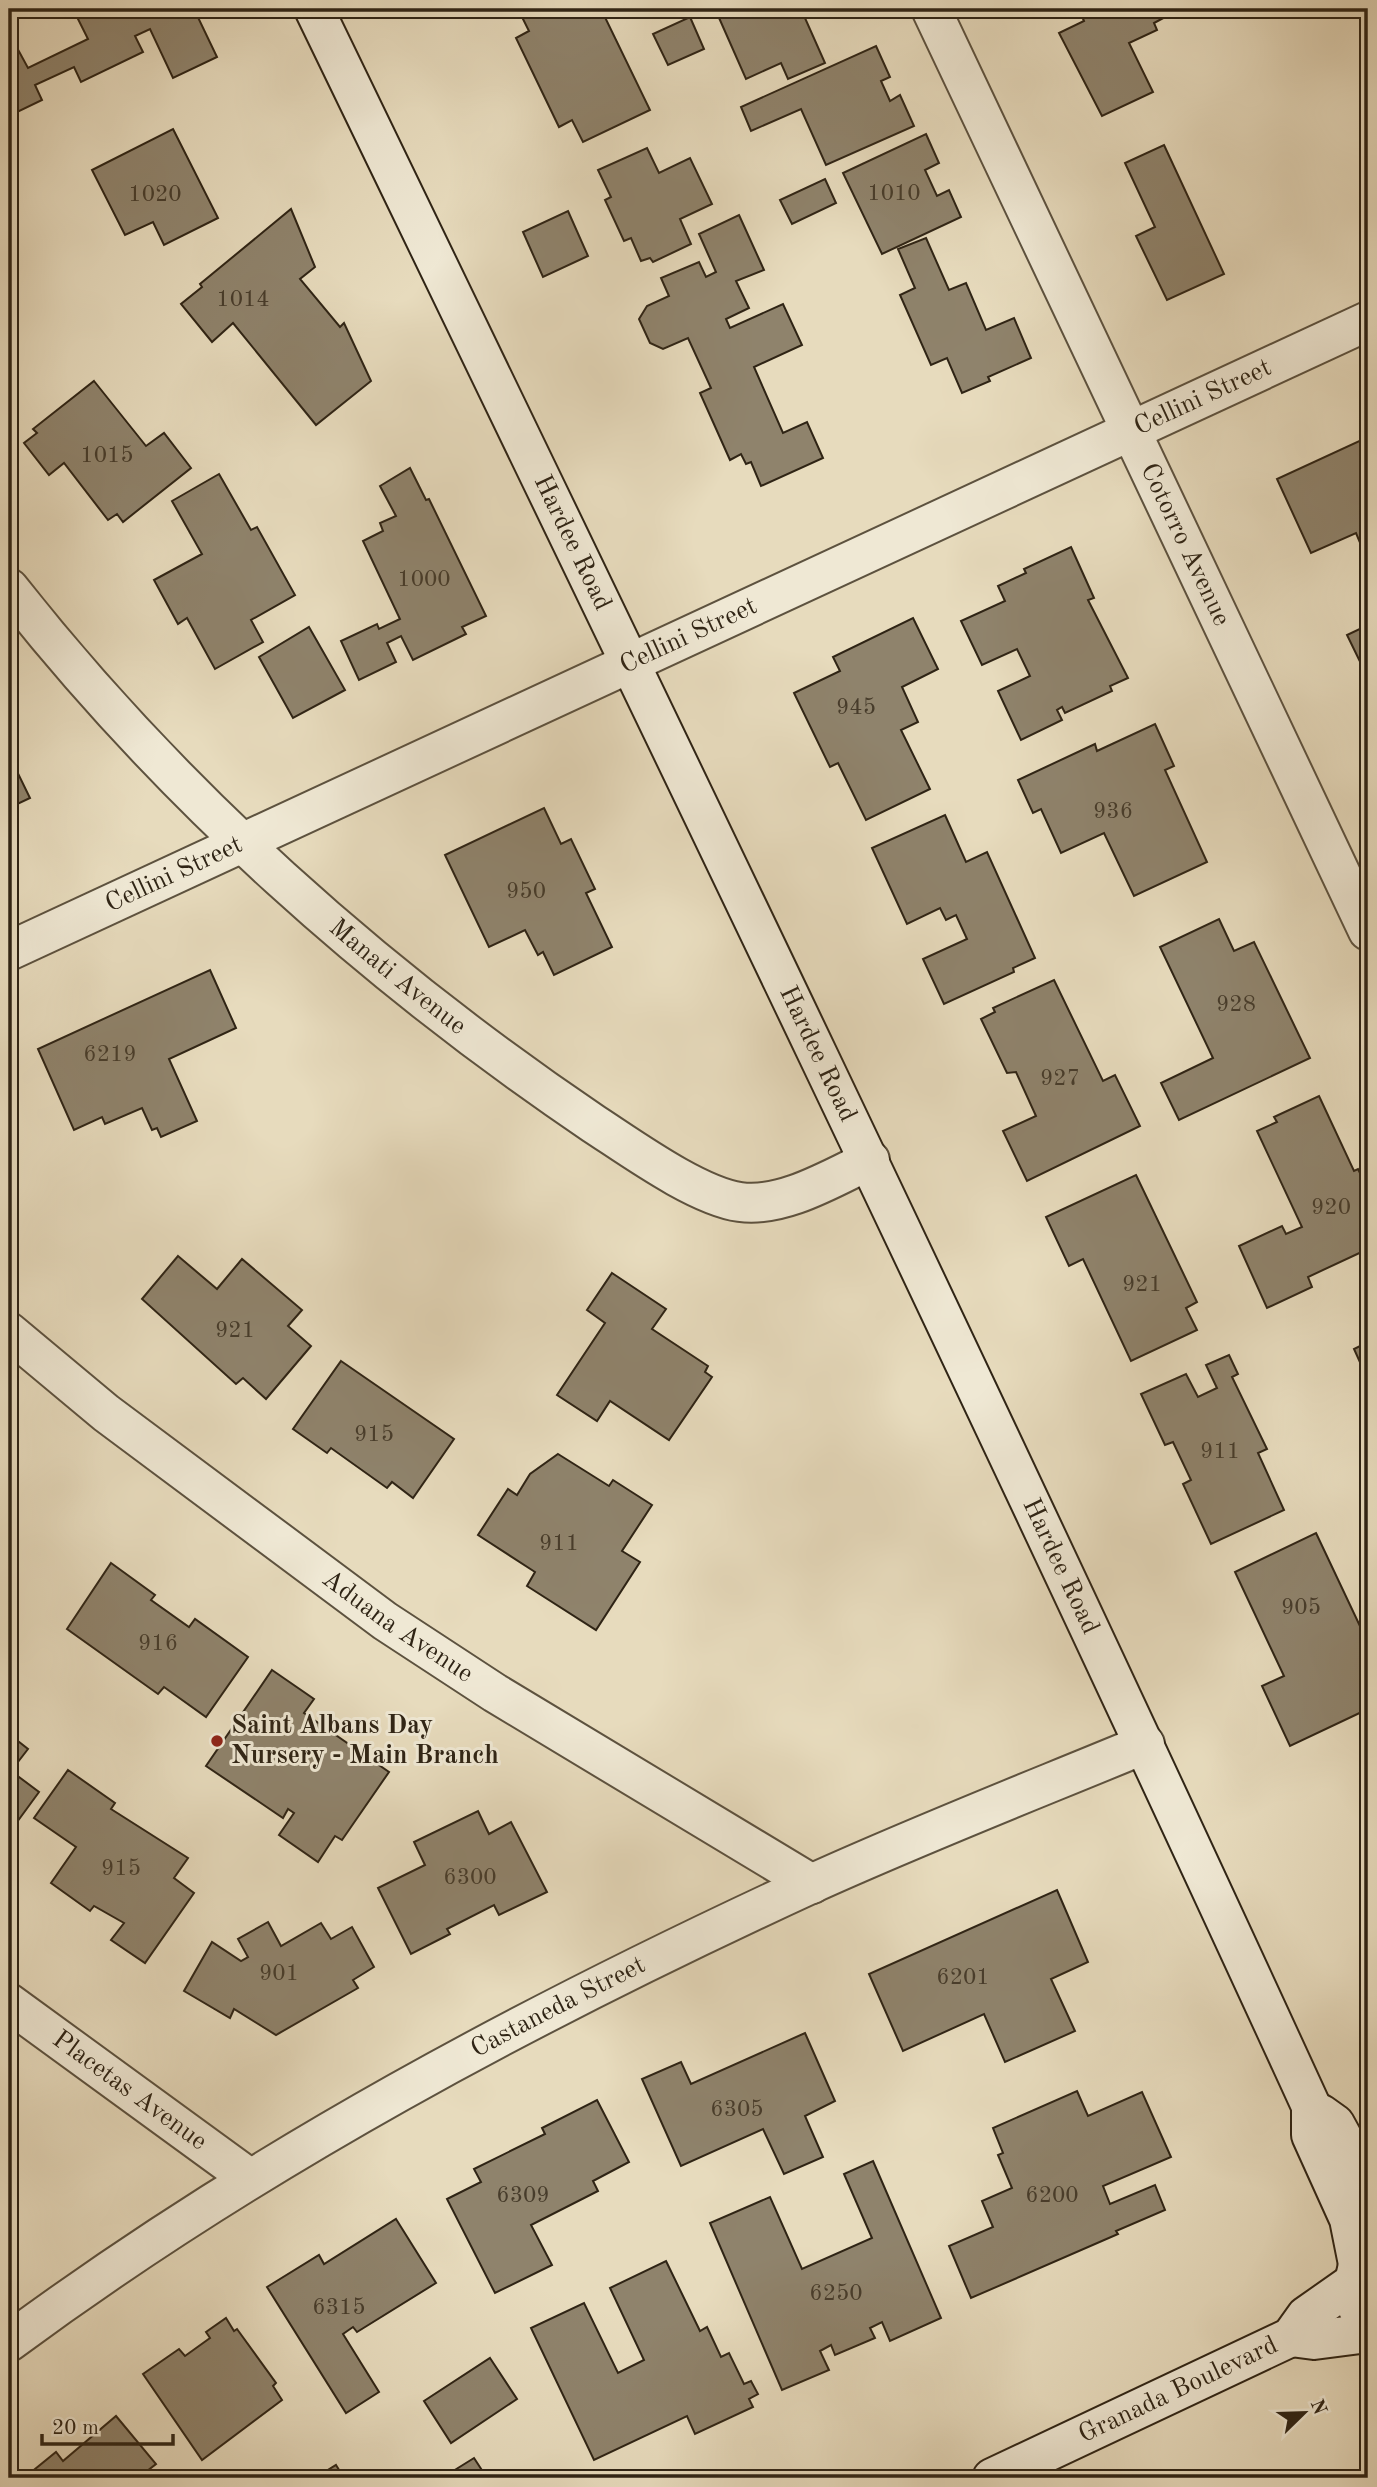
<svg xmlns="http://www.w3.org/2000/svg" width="1377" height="2487" viewBox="0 0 1377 2487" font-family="'Old Standard TT',serif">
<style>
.building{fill:#8f836c;stroke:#2f2415;stroke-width:2}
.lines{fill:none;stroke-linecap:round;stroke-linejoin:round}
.street-casing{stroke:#5d523f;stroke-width:42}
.secondary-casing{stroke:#2f2415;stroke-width:42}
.street{stroke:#efe8d4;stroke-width:38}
.secondary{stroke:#efe8d4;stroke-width:38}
.poi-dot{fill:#8f2418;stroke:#efe8d4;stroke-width:2.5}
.labels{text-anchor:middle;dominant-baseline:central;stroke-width:6;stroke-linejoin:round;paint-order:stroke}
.number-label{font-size:23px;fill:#473c2b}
.street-label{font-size:26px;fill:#2f2415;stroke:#efe8d4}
.poi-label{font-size:26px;font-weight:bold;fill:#2f2415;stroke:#efe8d4;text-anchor:start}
</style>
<rect width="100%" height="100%" fill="#e7dbbd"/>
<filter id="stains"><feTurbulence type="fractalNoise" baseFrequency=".00286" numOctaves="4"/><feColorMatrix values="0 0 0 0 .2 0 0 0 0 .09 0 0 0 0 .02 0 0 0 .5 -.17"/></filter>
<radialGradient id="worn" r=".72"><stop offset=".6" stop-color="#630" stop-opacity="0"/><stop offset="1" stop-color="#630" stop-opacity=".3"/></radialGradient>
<g class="building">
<polygon points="73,9 194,9 217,57 173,78 150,29 135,36 143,52 81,82 74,67 35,85 42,100 9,116 9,33 28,68 88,39"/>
<polygon points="518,9 601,9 650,110 583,142 572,120 559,127 516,38 529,31"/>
<polygon points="722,9 801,9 825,63 788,79 781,63 746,79 716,11"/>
<polygon points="1079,9 1180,9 1154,23 1157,30 1129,43 1153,92 1102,116 1059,33 1084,21"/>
<polygon points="690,17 704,49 668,65 653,34"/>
<polygon points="876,46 890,77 881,81 890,101 900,95 914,126 826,165 801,109 751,131 741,107"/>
<polygon points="173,129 218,218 164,245 153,222 125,235 92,170"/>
<polygon points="926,134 939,163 925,170 937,196 949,190 961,217 882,254 843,173"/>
<polygon points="1164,145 1224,274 1167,300 1136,236 1155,227 1125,163"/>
<polygon points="647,148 659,173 690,158 712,204 680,219 691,244 653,262 650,258 641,261 631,238 624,241 605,200 611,197 598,170"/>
<polygon points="825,179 836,203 792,224 780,200"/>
<polygon points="291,209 315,267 300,279 340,327 344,323 371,381 316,425 233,323 212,342 181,304 202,287 200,284"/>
<polygon points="568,211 588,256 543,277 523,232"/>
<polygon points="739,215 764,270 736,281 749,308 726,319 730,328 783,304 802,345 754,367 783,433 807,422 823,458 761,486 751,462 746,464 741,454 730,460 700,393 711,388 688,338 663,349 650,343 639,319 647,306 669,296 661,278 699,262 706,277 716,272 699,234"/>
<polygon points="926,238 949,290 966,283 986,330 1014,318 1031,358 988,377 990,381 962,393 947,358 931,365 900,295 915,288 898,249"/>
<polygon points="94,381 146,446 164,433 191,468 123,522 117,514 108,520 64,463 49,475 24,443 37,433 33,429"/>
<polygon points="1368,437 1368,541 1361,545 1356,533 1311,553 1277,479"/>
<polygon points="410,468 426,500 429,499 486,616 462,627 466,634 413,660 401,636 387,643 396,662 359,680 341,641 377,624 379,629 400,619 363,541 383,531 380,523 396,516 380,486"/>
<polygon points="219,474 251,530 257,527 295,595 251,620 263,642 215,669 187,618 178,624 154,580 202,554 172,501"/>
<polygon points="1071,547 1094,598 1088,600 1128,678 1110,686 1112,691 1065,713 1062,707 1057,710 1062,720 1021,740 998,691 1030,676 1017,649 982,665 961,621 1005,601 998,586 1026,573 1024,569"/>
<polygon points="913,618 938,669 902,687 918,722 901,730 930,789 866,820 838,763 830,767 794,693 840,671 833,657"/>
<polygon points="1368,625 1368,678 1347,635"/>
<polygon points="309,627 345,690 293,718 259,657"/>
<polygon points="1155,724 1174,766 1165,770 1207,862 1134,896 1104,833 1061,853 1041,809 1033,813 1018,780 1095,744 1097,751"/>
<polygon points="9,755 30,798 9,808"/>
<polygon points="544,808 561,844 571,839 595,889 586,893 612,947 554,975 543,952 538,955 525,930 489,947 445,855"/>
<polygon points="945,815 966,862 987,852 1035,958 1013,968 1014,972 944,1004 923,959 967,939 956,915 946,920 940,908 907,924 872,848"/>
<polygon points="1219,919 1234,951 1254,942 1310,1058 1179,1120 1161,1083 1213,1058 1160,947"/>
<polygon points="210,970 236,1028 169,1059 197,1121 161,1137 157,1128 152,1130 142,1108 105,1124 102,1117 74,1130 38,1049"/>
<polygon points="1054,980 1103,1081 1115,1075 1140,1126 1027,1181 1003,1131 1036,1116 1016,1072 1007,1073 981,1019 995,1012 993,1008"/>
<polygon points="1319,1096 1354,1171 1358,1169 1368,1189 1368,1249 1308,1277 1312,1287 1267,1308 1239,1246 1282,1226 1286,1234 1302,1227 1257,1131 1277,1122 1274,1117"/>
<polygon points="1136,1175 1197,1302 1186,1308 1197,1330 1131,1361 1083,1259 1069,1266 1046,1217"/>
<polygon points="178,1256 217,1289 242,1259 302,1310 288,1326 311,1346 266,1399 243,1378 236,1384 142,1299"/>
<polygon points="612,1273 666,1309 652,1329 708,1366 705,1372 712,1377 669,1440 610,1401 597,1421 557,1395 605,1323 587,1310"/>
<polygon points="1368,1342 1368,1380 1354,1349"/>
<polygon points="1229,1355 1238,1374 1232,1377 1267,1449 1258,1453 1284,1510 1211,1544 1183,1484 1191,1480 1173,1442 1165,1445 1141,1394 1186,1374 1198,1397 1217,1388 1206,1365"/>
<polygon points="341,1361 454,1439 413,1498 392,1482 387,1488 331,1448 327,1453 293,1429"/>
<polygon points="558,1454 609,1486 613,1480 652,1505 622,1551 640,1562 596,1630 527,1586 535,1572 478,1535 508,1489 517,1495 530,1474"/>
<polygon points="1316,1533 1368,1643 1368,1709 1290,1746 1262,1686 1284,1676 1235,1572"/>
<polygon points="111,1563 155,1595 151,1600 189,1627 195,1619 248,1657 206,1717 164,1687 158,1694 67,1629"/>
<polygon points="272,1670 314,1699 304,1713 389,1772 342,1840 335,1836 318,1862 279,1835 294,1813 288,1809 283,1818 206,1766"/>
<polygon points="9,1734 28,1749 11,1771 39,1792 9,1833"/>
<polygon points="68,1770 115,1803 111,1809 188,1858 174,1878 194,1893 145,1963 111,1940 124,1923 94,1906 90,1911 51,1883 76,1847 34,1818"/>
<polygon points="478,1811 489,1834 511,1822 547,1892 499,1915 494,1905 447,1929 450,1934 411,1954 378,1888 425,1865 414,1842"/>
<polygon points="1057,1890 1088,1962 1051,1979 1075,2031 1005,2062 984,2014 903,2051 869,1974"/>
<polygon points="268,1922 281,1946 321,1923 331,1939 352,1927 374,1967 353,1980 358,1988 276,2035 234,2009 230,2018 184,1991 212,1942 241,1961 248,1957 238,1939"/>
<polygon points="805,2033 835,2101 805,2116 823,2157 784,2174 763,2129 681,2166 642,2079 681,2062 691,2084"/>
<polygon points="1077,2091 1088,2116 1142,2092 1171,2157 1103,2186 1110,2204 1155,2185 1165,2210 1116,2231 1118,2234 971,2298 949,2246 993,2227 982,2201 1012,2188 998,2155 1003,2153 993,2128"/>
<polygon points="597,2100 629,2162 593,2181 598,2191 531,2225 552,2265 495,2293 447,2199 481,2182 474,2169 545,2134 542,2128"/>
<polygon points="873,2161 941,2318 890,2341 882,2322 870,2328 875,2338 835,2355 831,2345 820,2351 829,2370 782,2390 710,2223 770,2197 802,2269 872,2238 844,2174"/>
<polygon points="396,2219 436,2283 357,2332 353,2327 343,2334 379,2392 346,2413 267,2287 319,2255 324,2264"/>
<polygon points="666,2261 700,2331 707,2327 721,2357 729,2353 744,2384 751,2381 758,2394 749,2399 753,2407 695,2434 687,2416 594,2460 531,2328 584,2303 618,2373 644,2360 610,2288"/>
<polygon points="226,2318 234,2331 237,2329 276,2383 273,2386 282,2400 202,2460 143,2374 179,2349 185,2356 210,2338 206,2332"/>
<polygon points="490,2358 517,2399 451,2443 424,2401"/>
<polygon points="116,2416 156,2464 138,2478 24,2478 56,2452 63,2461"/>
<polygon points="474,2458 487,2478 442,2478"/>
<polygon points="336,2465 344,2478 315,2478"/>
</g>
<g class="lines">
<g class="street-casing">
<g id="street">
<path id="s1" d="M931,9L1368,931"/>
<path id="s2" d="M9,588C173,796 375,976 594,1124C631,1148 697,1196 740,1202C783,1208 832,1178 870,1160"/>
<path id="s3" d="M9,951L1368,321"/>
<path id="s4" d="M9,1332L106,1413L385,1621L495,1693L812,1884"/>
<path id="s5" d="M9,2003L249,2178"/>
<path id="s6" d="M9,2342C258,2158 531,2013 811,1884C921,1834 1034,1790 1145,1744"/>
</g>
</g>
<g class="secondary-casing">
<g id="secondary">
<path id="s7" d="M314,9C651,705 988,1402 1311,2106V2135L1349,2219L1358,2264"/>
<polyline points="1321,2114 1335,2124 1368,2184"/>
<path d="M1359,2263C1351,2286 1352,2306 1368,2326"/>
<polyline points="1291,2337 1314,2340 1368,2333"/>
<path id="s8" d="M992,2478L1291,2337L1306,2316L1353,2283"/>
</g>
</g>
<use href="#street" class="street"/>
<use href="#secondary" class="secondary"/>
</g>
<circle class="poi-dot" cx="217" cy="1741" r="7"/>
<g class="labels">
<g class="number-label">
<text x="894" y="193">1010</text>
<text x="155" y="194">1020</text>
<text x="243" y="299">1014</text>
<text x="107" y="455">1015</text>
<text x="424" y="579">1000</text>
<text x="856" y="707">945</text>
<text x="1113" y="811">936</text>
<text x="526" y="891">950</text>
<text x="1236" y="1004">928</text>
<text x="110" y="1054">6219</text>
<text x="1060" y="1078">927</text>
<text x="1331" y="1207">920</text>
<text x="1142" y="1284">921</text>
<text x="235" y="1330">921</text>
<text x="374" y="1434">915</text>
<text x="1220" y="1451">911</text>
<text x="559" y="1543">911</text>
<text x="1301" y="1607">905</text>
<text x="158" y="1643">916</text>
<text x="121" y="1868">915</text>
<text x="470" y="1877">6300</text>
<text x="279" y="1973">901</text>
<text x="963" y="1977">6201</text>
<text x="737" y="2109">6305</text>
<text x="523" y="2195">6309</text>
<text x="1052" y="2195">6200</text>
<text x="836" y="2293">6250</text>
<text x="339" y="2307">6315</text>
</g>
<g class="street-label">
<text stroke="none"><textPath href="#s3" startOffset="1316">Cellini Street</textPath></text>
<text stroke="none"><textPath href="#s7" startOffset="593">Hardee Road</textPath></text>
<text stroke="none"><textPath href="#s1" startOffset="593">Cotorro Avenue</textPath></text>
<text stroke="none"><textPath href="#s3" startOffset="749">Cellini Street</textPath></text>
<text stroke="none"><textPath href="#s3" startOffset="182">Cellini Street</textPath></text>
<text stroke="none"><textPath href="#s2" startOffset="551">Manati Avenue</textPath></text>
<text stroke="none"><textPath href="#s7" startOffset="1160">Hardee Road</textPath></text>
<text stroke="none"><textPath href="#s7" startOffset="1727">Hardee Road</textPath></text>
<text stroke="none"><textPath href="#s4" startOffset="488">Aduana Avenue</textPath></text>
<text stroke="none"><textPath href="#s6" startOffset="644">Castaneda Street</textPath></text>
<text stroke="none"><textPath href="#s5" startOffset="149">Placetas Avenue</textPath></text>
<text stroke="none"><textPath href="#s8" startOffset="206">Granada Boulevard</textPath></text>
</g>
<g class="poi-label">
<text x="231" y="1726">Saint Albans Day<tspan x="231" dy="30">Nursery - Main Branch</tspan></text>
</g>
</g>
<rect width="1377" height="2487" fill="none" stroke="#e7dbbd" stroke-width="35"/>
<rect x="10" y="10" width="1356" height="2466" fill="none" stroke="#2f2415" stroke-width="3.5"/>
<rect x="18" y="18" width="1342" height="2452" fill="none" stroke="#2f2415" stroke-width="2"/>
<g transform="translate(1304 2413) rotate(67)" stroke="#efe8d4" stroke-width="5" paint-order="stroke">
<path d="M0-5L12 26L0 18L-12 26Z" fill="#2f2415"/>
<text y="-10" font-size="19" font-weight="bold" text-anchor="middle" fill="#2f2415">N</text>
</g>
<path d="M42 2434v10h131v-10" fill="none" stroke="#2f2415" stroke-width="3.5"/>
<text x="52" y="2434" font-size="21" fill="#2f2415" stroke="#efe8d4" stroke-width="5" paint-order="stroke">20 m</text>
<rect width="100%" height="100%" filter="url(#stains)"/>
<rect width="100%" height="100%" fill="url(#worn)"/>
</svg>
